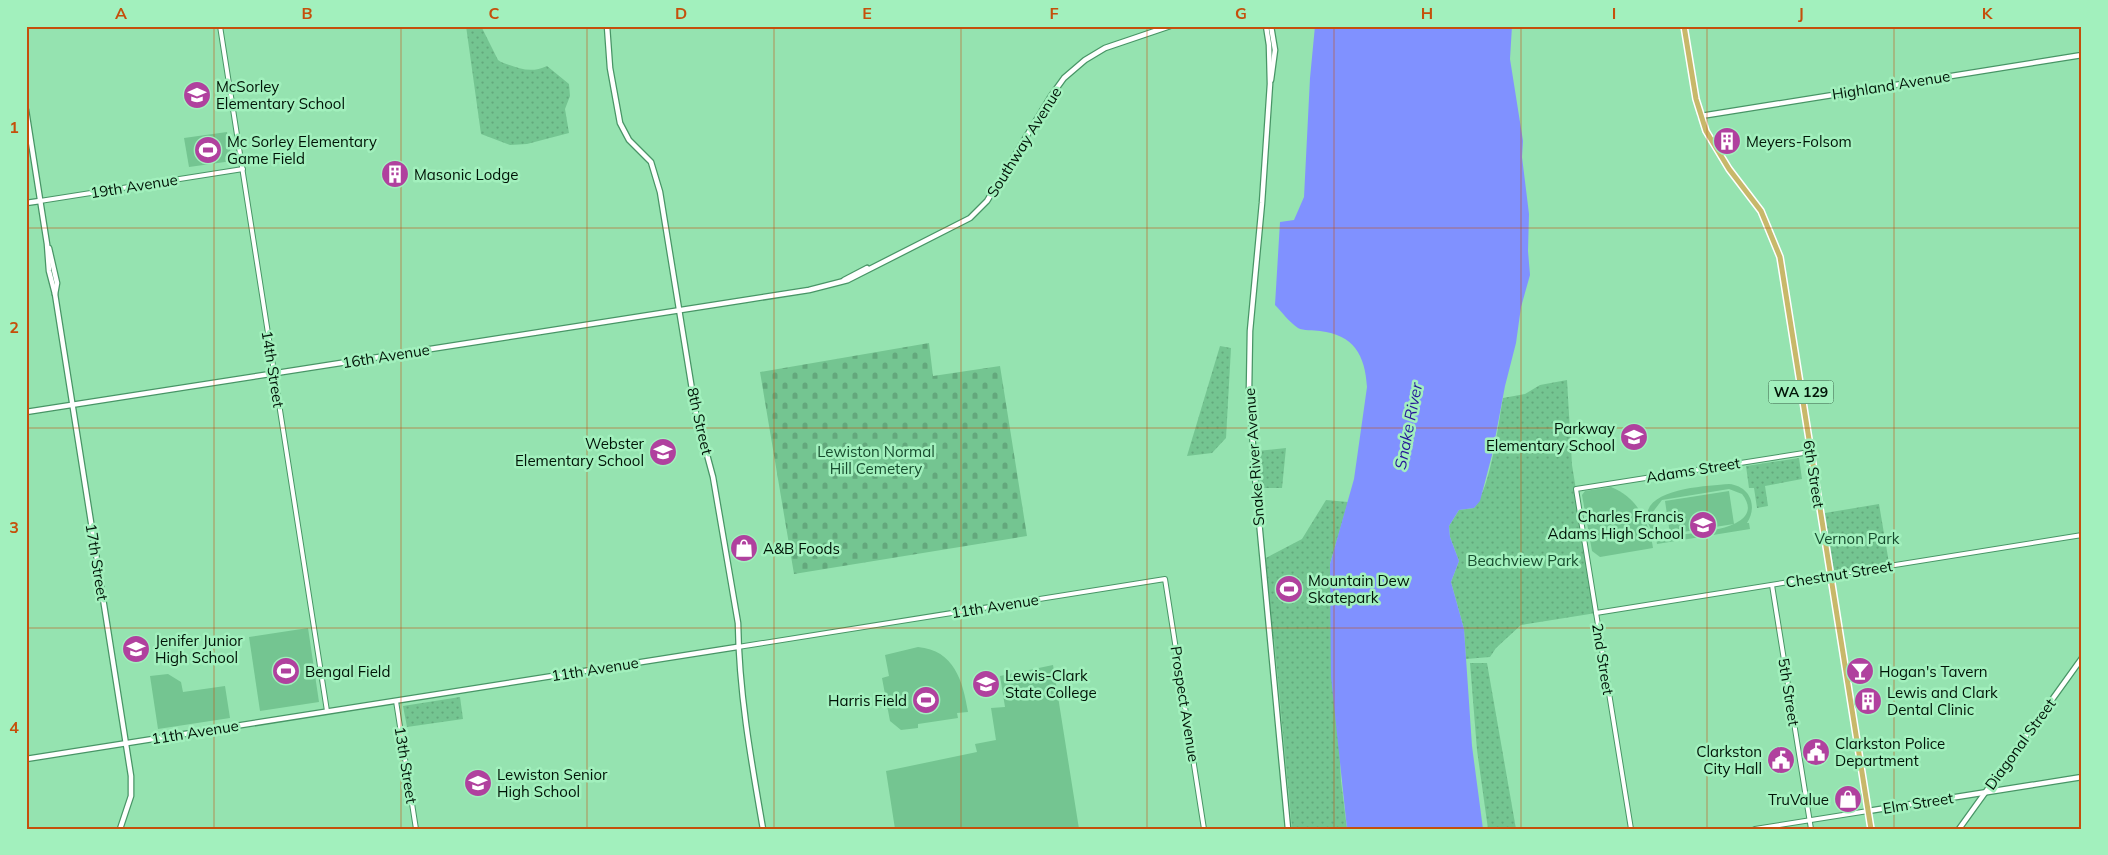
<svg xmlns="http://www.w3.org/2000/svg" width="2108" height="855" viewBox="0 0 2108 855" font-family="Mulish,sans-serif">
<style>
.green{fill:#74c591;fill-rule:evenodd}
.cemetery{fill:url(#cemetery-stones)}
.park{fill:url(#park-dots)}
.water{fill:#8091ff}
.lines{fill:none;stroke-linecap:round;stroke-linejoin:round}
.tertiary-casing{stroke:#489566;stroke-width:6}
.secondary-casing{stroke:#489566;stroke-width:7}
.primary-casing{stroke:#fff;stroke-width:8}
.tertiary{stroke:#fff;stroke-width:4}
.secondary{stroke:#fff;stroke-width:4.5}
.primary{stroke:#c8b86a;stroke-width:5}
.grid{fill:none;stroke:#c54f0b;stroke-width:1;stroke-opacity:0.55}
.labels{text-anchor:middle;dominant-baseline:central;stroke-width:5;stroke-linejoin:round;paint-order:stroke}
.shield{fill:#a2f0bd;stroke:#31563e;stroke-width:1}
.shield-label{font-size:14px;font-weight:bold;fill:#001407}
.street-label{font-size:15px;fill:#001407;stroke:#a2f0bd}
.poi-label{font-size:15px;fill:#001407;stroke:#a2f0bd;text-anchor:start}
.park-label{font-size:15px;fill:#174c2e;stroke:#a2f0bd}
.water-label{font-size:16px;font-style:italic;fill:#271898;stroke:#a2f0bd}
.neatline{fill:none;stroke:#c54f0b;stroke-width:2}
.grid-label{font-size:16px;text-anchor:middle;font-weight:bold;fill:#c54f0b}
</style>
<defs>
<pattern id="cemetery-stones" width="16" height="16" patternUnits="userSpaceOnUse" patternTransform="scale(1.25)"><rect width="16" height="16" fill="#74c591"/><path d="M2 7V4a2 2 0 0 1 4 0v3zM10 15v-3a2 2 0 0 1 4 0v3z" fill="#63a87c"/></pattern>
<pattern id="park-dots" width="8" height="8" patternUnits="userSpaceOnUse" patternTransform="scale(1.25)"><rect width="8" height="8" fill="#74c591"/><path d="M2 2h.1M6 6h.1" fill="none" stroke="#63a87c" stroke-width="1.8" stroke-linecap="round"/></pattern>
</defs>
<rect width="100%" height="100%" fill="#95e3b0"/>
<g class="green">
<polygon points="227,132 232,161 189,167 184,138"/>
<path d="M1729,484C1750,486 1758,506 1747,523H1749L1750,529L1657,544L1656,537H1658C1652,532 1648,526 1647,517C1646,488 1707,486 1729,484ZM1729,489L1742,494C1770,530 1690,534 1670,535C1658,533 1652,525 1652,513L1662,500Z"/>
<path d="M1611,487C1637,497 1649,522 1653,548L1600,557L1592,551L1582,495L1585,491Z"/>
<polygon points="1729,491 1734,524 1670,534 1665,501"/>
<polygon points="308,628 319,702 260,711 249,637"/>
<path d="M918,647C954,650 963,681 968,712L957,713L958,718L918,724V728L901,730L890,721L882,678L889,676L885,655Z"/>
<polygon points="1053,665 1079,829 895,829 886,771 977,752 975,744 996,740 991,708 1005,707 1000,676"/>
<polygon points="168,674 181,682 183,692 225,686 230,718 158,729 150,676"/>
</g>
<polygon class="cemetery" points="929,343 933,376 1000,366 1027,536 794,574 760,372"/>
<g class="park">
<path d="M466,26L482,28L498,60L501,62C518,68 530,74 547,66L569,84L570,96L565,109L569,133L527,144L510,145L481,134Z"/>
<polygon points="1220,346 1231,348 1226,438 1212,453 1187,456"/>
<path d="M1567,380L1572,465L1596,613L1521,625L1496,648L1490,657L1466,659L1464,629L1451,582L1459,561L1450,537L1449,526L1459,510L1474,508C1491,487 1498,425 1503,398L1525,394L1540,385Z"/>
<polygon points="1286,448 1282,488 1256,488 1257,451"/>
<polygon points="1799,458 1802,479 1765,486 1768,506 1757,508 1754,488 1749,488 1746,466"/>
<polygon points="1326,500 1348,502 1330,564 1341,781 1347,829 1292,829 1274,639 1270,639 1262,560 1302,539"/>
<polygon points="1879,504 1889,563 1834,572 1825,513"/>
<polygon points="1470,663 1487,663 1516,829 1488,829 1477,750"/>
<polygon points="460,697 463,719 407,727 403,706"/>
</g>
<path class="water" d="M1315,26H1512L1510,59L1523,141L1522,157L1529,214L1528,251L1530,275L1521,307L1516,343L1505,386L1492,455L1480,501L1474,508L1459,510L1449,526L1450,537L1459,561L1451,582L1464,629L1472,746L1483,829H1347L1331,677L1330,564L1354,479L1367,387C1365,355 1354,335 1320,331C1314,330 1303,331 1298,328C1289,322 1282,312 1275,305L1280,222L1294,220L1304,197L1310,78Z"/>
<g class="lines">
<g class="tertiary-casing">
<g id="tertiary">
<polyline points="220,26 327,711"/>
<polyline points="40,201 243,169"/>
<polyline points="1772,585 1811,829"/>
<polyline points="1596,613 2082,535"/>
<polyline points="738,647 1165,579 1204,829"/>
<polyline points="396,701 416,829"/>
<polyline points="1631,829 1576,489 1810,452"/>
<polyline points="1755,829 1868,811"/>
</g>
</g>
<g class="secondary-casing">
<g id="secondary">
<path d="M607,26L610,68L620,123L629,140L651,162L660,192L696,414L713,477L738,623C739,693 751,760 763,829"/>
<polyline points="1266,26 1269,45 1270,84 1262,203 1250,331 1249,390 1256,489 1288,829"/>
<polyline points="1271,26 1275,50 1271,80"/>
<polyline points="26,110 47,244 49,271 55,294 131,776 131,796 120,829"/>
<polyline points="1701,116 2082,55"/>
<polyline points="26,203 40,201"/>
<polyline points="49,248 57,283 55,294"/>
<polyline points="844,280 867,268"/>
<polyline points="26,412 745,300 809,290 848,280 970,218 987,201 1051,96 1064,78 1085,60 1105,48 1170,26"/>
<polyline points="26,759 737,647"/>
<polyline points="1868,811 2082,777"/>
<polyline points="1959,829 2082,658"/>
</g>
</g>
<g class="primary-casing">
<polyline id="primary" points="1684,26 1696,99 1706,131 1729,169 1761,211 1780,257 1871,829"/>
</g>
<use href="#tertiary" class="tertiary"/>
<use href="#secondary" class="secondary"/>
<use href="#primary" class="primary"/>
</g>
<path class="grid" d="M214,26V829M401,26V829M587,26V829M774,26V829M961,26V829M1147,26V829M1334,26V829M1521,26V829M1707,26V829M1894,26V829M26,228H2082M26,428H2082M26,628H2082"/>
<defs>
<g id="school-disc" transform="scale(1.4375)"><circle r="9.5" fill="#b0419e" stroke="#a2f0bd"/><path d="M0-5L7-2L0 1L-7-2ZM-4 1L0 2.5L4 1V4Q0 6-4 4Z" fill="#fff"/></g>
<g id="building-disc" transform="scale(1.4375)"><circle r="9.5" fill="#b0419e" stroke="#a2f0bd"/><path d="M-4-6H4V6H1V3H-1V6H-4ZM-2.5-4.3h1.7v1.8h-1.7ZM.8-4.3h1.7v1.8H.8ZM-2.5-1h1.7V.8h-1.7ZM.8-1h1.7V.8H.8Z" fill="#fff"/></g>
<g id="stadium-disc" transform="scale(1.4375)"><circle r="9.5" fill="#b0419e" stroke="#a2f0bd"/><path d="M0-5a6.5 5 0 1 0 0 10a6.5 5 0 1 0 0-10ZM-3.5-1.8h7v3.6h-7Z" fill="#fff"/></g>
<g id="shop-disc" transform="scale(1.4375)"><circle r="9.5" fill="#b0419e" stroke="#a2f0bd"/><path d="M-5-2.5h2.3a2.7 3.5 0 0 1 5.4 0H5L5.5 6h-11ZM-1.5-2.5h3a1.5 2.3 0 0 0-3 0Z" fill="#fff"/></g>
<g id="bar-disc" transform="scale(1.4375)"><circle r="9.5" fill="#b0419e" stroke="#a2f0bd"/><path d="M-6-5H6L.8 .8V4.5H3.5V6h-7V4.5H-.8V.8Z" fill="#fff"/></g>
<g id="university-disc" transform="scale(1.4375)"><circle r="9.5" fill="#b0419e" stroke="#a2f0bd"/><path d="M0-5L7-2L0 1L-7-2ZM-4 1L0 2.5L4 1V4Q0 6-4 4Z" fill="#fff"/></g>
<g id="civic-disc" transform="scale(1.4375)"><circle r="9.5" fill="#b0419e" stroke="#a2f0bd"/><path d="M-.6-6.5H3V-4.5H.6V-3L4-1V1h2V6H-6V1h2V-1L-.6-3ZM-1.2 2.5V6h2.4V2.5Z" fill="#fff"/></g>
</defs>
<g fill-rule="evenodd">
<use href="#school-disc" x="197" y="95"/>
<use href="#building-disc" x="1727" y="141"/>
<use href="#stadium-disc" x="208" y="150"/>
<use href="#building-disc" x="395" y="174"/>
<use href="#school-disc" x="1634" y="437"/>
<use href="#school-disc" x="663" y="452"/>
<use href="#school-disc" x="1703" y="525"/>
<use href="#shop-disc" x="744" y="548"/>
<use href="#stadium-disc" x="1289" y="589"/>
<use href="#school-disc" x="136" y="649"/>
<use href="#stadium-disc" x="286" y="671"/>
<use href="#bar-disc" x="1860" y="671"/>
<use href="#university-disc" x="986" y="684"/>
<use href="#stadium-disc" x="926" y="700"/>
<use href="#building-disc" x="1868" y="701"/>
<use href="#civic-disc" x="1816" y="752"/>
<use href="#civic-disc" x="1781" y="760"/>
<use href="#school-disc" x="478" y="783"/>
<use href="#shop-disc" x="1848" y="799"/>
</g>
<g class="labels">
<rect class="shield" x="1768.5" y="380.5" width="65" height="23" rx="4"/>
<g class="shield-label">
<text x="1801" y="392">WA 129</text>
</g>
<g class="street-label">
<text transform="translate(1891 85) rotate(-9)">Highland Avenue</text>
<text transform="translate(1024 142) rotate(-58)">Southway Avenue</text>
<text transform="translate(134 186) rotate(-9)">19th Avenue</text>
<text transform="translate(386 356) rotate(-9)">16th Avenue</text>
<text transform="translate(273 369) rotate(81)">14th Street</text>
<text transform="translate(700 421) rotate(77)">8th Street</text>
<text transform="translate(1254 457) rotate(-94)">Snake River Avenue</text>
<text transform="translate(1693 470) rotate(-9)">Adams Street</text>
<text transform="translate(1814 474) rotate(81)">6th Street</text>
<text transform="translate(97 562) rotate(81)">17th Street</text>
<text transform="translate(1839 574) rotate(-9)">Chestnut Street</text>
<text transform="translate(995 606) rotate(-9)">11th Avenue</text>
<text transform="translate(1603 659) rotate(81)">2nd Street</text>
<text transform="translate(595 669) rotate(-9)">11th Avenue</text>
<text transform="translate(1789 692) rotate(81)">5th Street</text>
<text transform="translate(1185 704) rotate(81)">Prospect Avenue</text>
<text transform="translate(195 732) rotate(-9)">11th Avenue</text>
<text transform="translate(2020 744) rotate(-54)">Diagonal Street</text>
<text transform="translate(406 765) rotate(81)">13th Street</text>
<text transform="translate(1918 803) rotate(-9)">Elm Street</text>
</g>
<g class="poi-label">
<text x="216" y="86">McSorley<tspan x="216" dy="17">Elementary School</tspan></text>
<text x="227" y="141">Mc Sorley Elementary<tspan x="227" dy="17">Game Field</tspan></text>
<text x="1746" y="141">Meyers-Folsom</text>
<text x="414" y="174">Masonic Lodge</text>
<text x="1615" y="428" text-anchor="end">Parkway<tspan x="1615" dy="17">Elementary School</tspan></text>
<text x="644" y="443" text-anchor="end">Webster<tspan x="644" dy="17">Elementary School</tspan></text>
<text x="1684" y="516" text-anchor="end">Charles Francis<tspan x="1684" dy="17">Adams High School</tspan></text>
<text x="763" y="548">A&amp;B Foods</text>
<text x="1308" y="580">Mountain Dew<tspan x="1308" dy="17">Skatepark</tspan></text>
<text x="155" y="640">Jenifer Junior<tspan x="155" dy="17">High School</tspan></text>
<text x="305" y="671">Bengal Field</text>
<text x="1879" y="671">Hogan's Tavern</text>
<text x="1005" y="675">Lewis-Clark<tspan x="1005" dy="17">State College</tspan></text>
<text x="1887" y="692">Lewis and Clark<tspan x="1887" dy="17">Dental Clinic</tspan></text>
<text x="907" y="700" text-anchor="end">Harris Field</text>
<text x="1835" y="743">Clarkston Police<tspan x="1835" dy="17">Department</tspan></text>
<text x="1762" y="751" text-anchor="end">Clarkston<tspan x="1762" dy="17">City Hall</tspan></text>
<text x="497" y="774">Lewiston Senior<tspan x="497" dy="17">High School</tspan></text>
<text x="1829" y="799" text-anchor="end">TruValue</text>
</g>
<g class="park-label">
<text x="876" y="451">Lewiston Normal<tspan x="876" dy="17">Hill Cemetery</tspan></text>
<text x="1857" y="538">Vernon Park</text>
<text x="1523" y="560">Beachview Park</text>
</g>
<g class="water-label">
<text transform="translate(1408 426) rotate(-79)">Snake River</text>
</g>
</g>
<rect width="2108" height="855" fill="none" stroke="#a2f0bd" stroke-width="55"/>
<rect x="28" y="28" width="2052" height="800" class="neatline"/>
<g class="grid-label">
<text x="121" y="19">A</text>
<text x="307" y="19">B</text>
<text x="494" y="19">C</text>
<text x="681" y="19">D</text>
<text x="867" y="19">E</text>
<text x="1054" y="19">F</text>
<text x="1241" y="19">G</text>
<text x="1427" y="19">H</text>
<text x="1614" y="19">I</text>
<text x="1801" y="19">J</text>
<text x="1987" y="19">K</text>
<text x="14" y="133">1</text>
<text x="14" y="333">2</text>
<text x="14" y="533">3</text>
<text x="14" y="733">4</text>
</g>
</svg>
